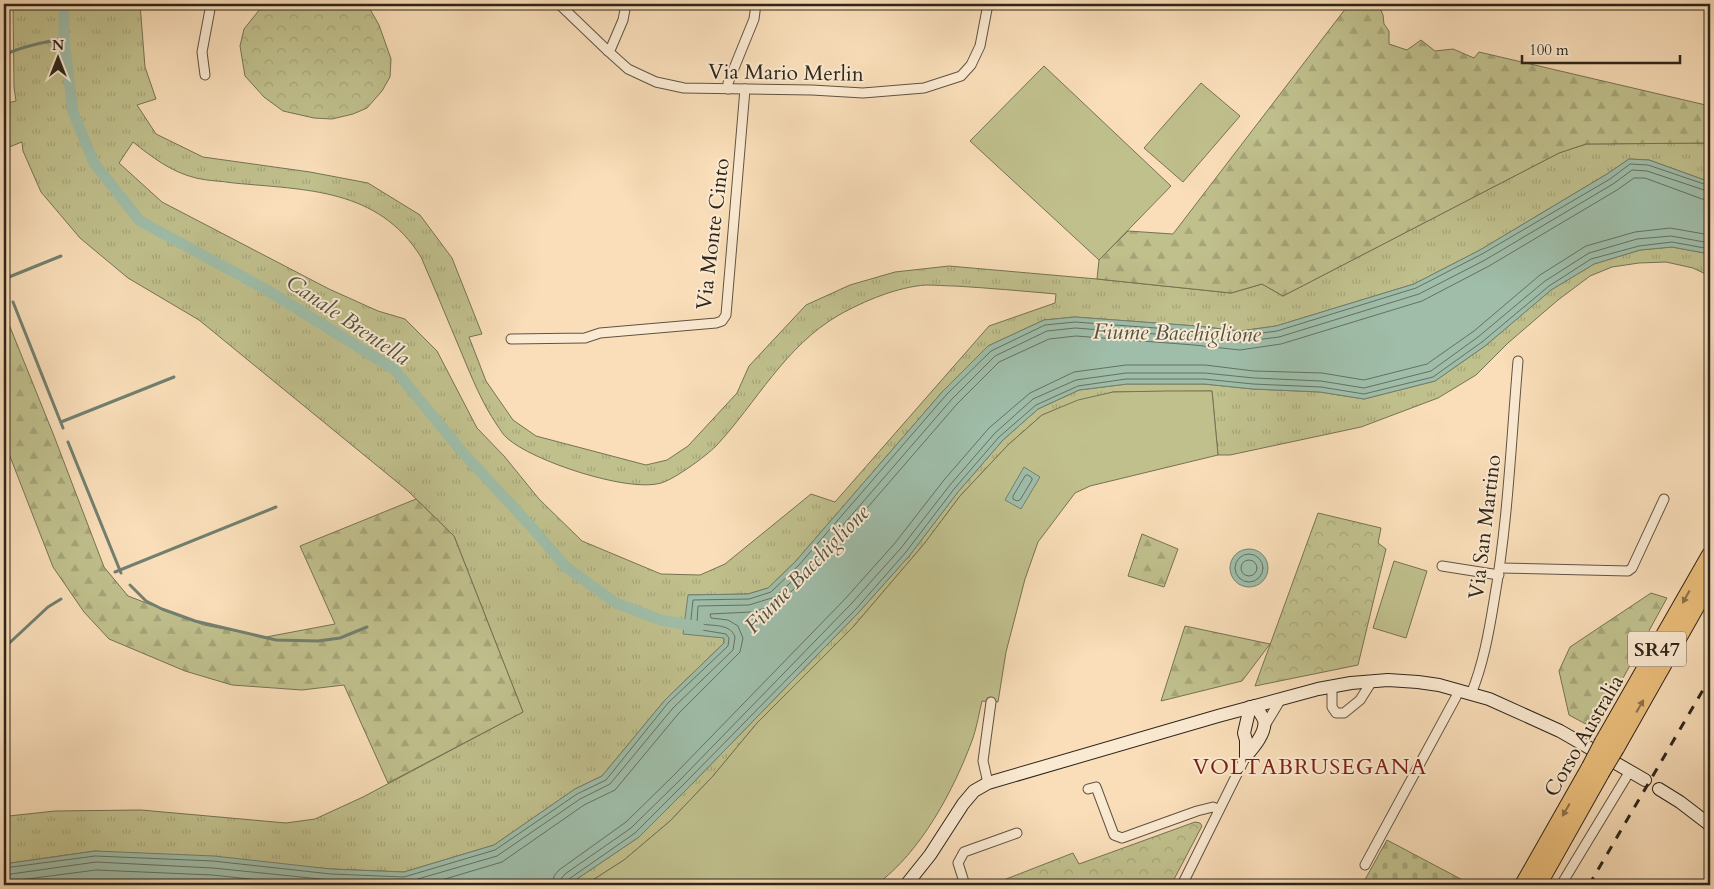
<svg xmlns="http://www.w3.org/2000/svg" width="1714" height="889" viewBox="0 0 1714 889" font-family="Cardo,serif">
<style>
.grass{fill:url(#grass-tufts);stroke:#777254;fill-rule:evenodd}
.forest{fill:url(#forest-firs);stroke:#777254}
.cemetery{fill:url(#cemetery-stones);stroke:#777254}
.park{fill:url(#park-crowns);stroke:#777254}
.garden{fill:#c0c08d;stroke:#777254}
.water{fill:#9fbda9;stroke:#728070}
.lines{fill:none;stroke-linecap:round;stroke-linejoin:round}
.shore{stroke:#667162;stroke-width:1}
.stream{stroke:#728070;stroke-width:3}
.canal{stroke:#9fbda9;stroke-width:11}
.street-casing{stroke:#615342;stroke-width:11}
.secondary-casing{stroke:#2e251a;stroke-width:14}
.highway-casing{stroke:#2e251a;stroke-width:18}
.street{stroke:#fbead2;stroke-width:9}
.secondary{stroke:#fbead2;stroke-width:12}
.highway{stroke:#ecbf7c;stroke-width:16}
.rail{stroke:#2e251a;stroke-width:3;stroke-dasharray:9 9;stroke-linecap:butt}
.highway-bridge-casing{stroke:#2e251a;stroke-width:18;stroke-linecap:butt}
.highway-bridge{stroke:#ecbf7c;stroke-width:16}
.oneway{fill:#8d724b}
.labels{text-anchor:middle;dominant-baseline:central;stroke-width:4;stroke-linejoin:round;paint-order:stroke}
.shield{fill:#fbead2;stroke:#6c6051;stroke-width:1}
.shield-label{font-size:20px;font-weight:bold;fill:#2e251a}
.street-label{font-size:21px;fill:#2e251a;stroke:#fbead2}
.water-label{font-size:22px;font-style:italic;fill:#505345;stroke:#fbead2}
.neighbourhood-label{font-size:22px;letter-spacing:1px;fill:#7a1f14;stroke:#fbead2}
</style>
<defs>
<pattern id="grass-tufts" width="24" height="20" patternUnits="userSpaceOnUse" patternTransform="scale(1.25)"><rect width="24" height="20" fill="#c0c08d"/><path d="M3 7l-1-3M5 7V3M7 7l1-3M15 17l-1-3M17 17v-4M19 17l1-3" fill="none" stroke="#a5a579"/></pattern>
<pattern id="forest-firs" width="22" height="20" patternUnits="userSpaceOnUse" patternTransform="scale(1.25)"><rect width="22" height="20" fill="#c0c08d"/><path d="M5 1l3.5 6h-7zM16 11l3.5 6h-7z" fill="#a5a579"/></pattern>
<pattern id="cemetery-stones" width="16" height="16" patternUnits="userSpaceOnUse" patternTransform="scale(1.25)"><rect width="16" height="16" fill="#c0c08d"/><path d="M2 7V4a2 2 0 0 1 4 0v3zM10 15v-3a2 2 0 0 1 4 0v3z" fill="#a5a579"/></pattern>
<pattern id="park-crowns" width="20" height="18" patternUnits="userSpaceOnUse" patternTransform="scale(1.25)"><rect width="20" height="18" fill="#c0c08d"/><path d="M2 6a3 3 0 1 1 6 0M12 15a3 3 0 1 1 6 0" fill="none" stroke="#a5a579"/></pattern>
</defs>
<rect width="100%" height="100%" fill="#f9deb9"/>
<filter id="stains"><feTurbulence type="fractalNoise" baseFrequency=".004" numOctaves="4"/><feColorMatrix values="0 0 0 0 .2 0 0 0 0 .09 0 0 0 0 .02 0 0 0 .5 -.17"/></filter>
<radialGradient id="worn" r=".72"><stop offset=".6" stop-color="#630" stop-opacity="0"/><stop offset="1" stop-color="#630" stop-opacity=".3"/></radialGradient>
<g class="grass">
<path d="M13,4H140L145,67L156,99L137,105L156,134L203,157L310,172L368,183L420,215L452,258L482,334L469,337L486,381L513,420L536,436L646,465L667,460L688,446L737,393L749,366L806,305L850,285L895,272L949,266L1097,279L1231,293L1262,284L1283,296L1559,153L1586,144L1710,143V182L1649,160L1629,159L1607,174L1480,250L1414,284L1276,326L1240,331L1196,326L1075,317L1044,320L988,346L943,391L795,562L768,588L748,594L688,595L724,638V643L665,700L602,776L575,789L494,845L404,872L331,869L95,851L4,864V818L9,816L55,811L141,810L286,823L315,819L363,797L523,712L454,536L408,491L199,320L128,278L80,238L41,192L23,151L22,142L4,149V104L16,101L14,87ZM133,142C152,157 171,172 196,178C208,181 222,181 234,183C306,190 378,188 421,257C435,289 448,321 462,354C472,378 482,403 497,425C500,429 503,435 507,438C532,461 629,493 661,483C675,479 706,456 716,446C757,402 785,346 839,315C864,301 897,287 926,285C935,285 946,286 955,286C989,288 1022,291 1056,294L1055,303L989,326L835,502L811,494L725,564L700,575L661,574L582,541L539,499L504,456L477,428L437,351L405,319L378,311L329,289L162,202L119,163Z"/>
<polygon points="1672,247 1710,254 1710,276 1693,268 1666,262 1639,263 1612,267 1590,276 1558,300 1508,343 1476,375 1438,398 1361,427 1230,455 1218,455 1212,391 1113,392 1042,415 1008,445 960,496 924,544 853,627 757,723 713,776 670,821 624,860 585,885 568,885 639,837 688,788 859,612 910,555 958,492 1003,440 1038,409 1079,390 1127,384 1204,384 1253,389 1320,392 1364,399 1435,381 1485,346 1551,290 1594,264 1640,250"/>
</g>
<g class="forest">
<polygon points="1357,5 1379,6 1383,15 1384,24 1389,31 1389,44 1407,50 1421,40 1435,51 1453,49 1474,58 1479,52 1710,106 1710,143 1586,144 1559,153 1283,296 1262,284 1231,293 1097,279 1099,260 1128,231 1173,234 1346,8"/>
<polygon points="4,312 54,436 104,567 128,596 204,625 266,637 335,624 300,546 416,499 454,536 523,712 388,783 344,685 302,690 232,685 185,671 109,639 84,612 53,567 4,441"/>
<polygon points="1142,534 1178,549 1164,587 1128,576"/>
<polygon points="1651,593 1667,598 1595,729 1569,715 1559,671 1570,647"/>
<polygon points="1185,626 1270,644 1242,681 1161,701"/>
</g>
<polygon class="cemetery" points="1387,840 1472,885 1362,885"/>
<g class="park">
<polygon points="264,4 367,4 379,25 391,59 390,77 382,91 367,108 353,114 332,119 314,118 283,111 264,97 245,76 240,46 244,29"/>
<polygon points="1318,513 1381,528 1378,543 1386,549 1358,665 1255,686"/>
<polygon points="1195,822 1200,823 1202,826 1171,885 1117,885 1115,881 1103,885 1002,885 1001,881 1073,853 1079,864"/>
</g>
<g class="garden">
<polygon points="1044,66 1171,186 1099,260 970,141"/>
<polygon points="1201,83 1240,116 1183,182 1144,148"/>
<path d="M1166,391H1212L1218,455L1090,486L1075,493L1038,542L1025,579L1006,652L998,702L982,701C979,713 977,726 973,738C954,790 921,852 876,885H585L624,860L670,821L713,776L757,723L853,627L924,544L960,496L1008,445L1042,415L1078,400L1113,392Z"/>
<polygon points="1394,561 1427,571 1406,638 1373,628"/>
</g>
<g class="water">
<polygon points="1629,159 1649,160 1710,182 1710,254 1672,247 1640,250 1594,264 1551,290 1485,346 1435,381 1364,399 1320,392 1253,389 1204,384 1127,384 1079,390 1038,409 1003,440 958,492 910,555 859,612 688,788 639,837 568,885 4,885 4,864 95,851 214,856 331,869 404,872 494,845 575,789 602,776 665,700 724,643 724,638 683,634 688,595 748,594 768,588 795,562 943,391 988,346 1044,320 1075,317 1196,326 1240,331 1276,326 1414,284 1480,250 1607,174"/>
<polygon points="1024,467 1040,477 1021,509 1005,500"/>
<circle cx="1249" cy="568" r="19"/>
</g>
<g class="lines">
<g class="shore">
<polygon points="1028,475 1032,478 1032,480 1020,500 1017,501 1013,499 1013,496 1025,476"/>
<circle cx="1249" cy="568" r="14"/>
<circle cx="1249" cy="568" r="8"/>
<polyline points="4,868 95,856 213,861 331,874 404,877 495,850 577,794 606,780 668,703 728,646 729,638 726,634 690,628 693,600 749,599 771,592 799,565 947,394 991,351 1045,325 1075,322 1196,331 1240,336 1277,331 1416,288 1482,254 1610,179 1630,164 1648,165 1710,186"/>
<path d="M4,875L96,862L213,868L330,880L404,883L497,856L580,799L610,784L673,708L733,650L735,637C730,622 709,627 697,623L698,606L749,605L775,597L804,570L952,399L995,356L1047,331L1075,328L1195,337L1240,342L1279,337L1419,294L1485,260L1613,184L1632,170L1647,171L1710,192"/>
<polyline points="4,882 96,870 212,875 307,885"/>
<polyline points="425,885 502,862 584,805 615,790 679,713 740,652 743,638 738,626 728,620 711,618 710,614 751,612 773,606 780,602 810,574 957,404 999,362 1049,339 1076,336 1194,345 1240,350 1281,344 1422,301 1489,266 1617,190 1634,178 1645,178 1702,199 1710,200"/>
<polyline points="553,885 554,876 559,870 626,822 674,775 845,599 895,543 944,480 989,428 1030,393 1074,372 1126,365 1205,365 1254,371 1322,373 1364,380 1427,364 1474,331 1540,275 1586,246 1635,232 1670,228 1710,235"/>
<polyline points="560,885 561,879 565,874 631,828 680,780 851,604 901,548 950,485 995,433 1033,399 1076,380 1126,373 1205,373 1254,378 1321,381 1364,388 1431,371 1478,337 1545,281 1589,253 1637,239 1671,236 1710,243"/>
<polyline points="567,885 569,879 635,833 684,784 856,609 906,552 954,489 999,437 1036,405 1078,386 1126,379 1204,379 1253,384 1321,387 1364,394 1433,377 1482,342 1549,286 1591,259 1639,246 1672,242 1710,249"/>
</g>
<g class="stream">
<path d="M4,55C23,46 43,42 64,39"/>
<polyline points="4,279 61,256"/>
<polyline points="4,279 6,285"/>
<polyline points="13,302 63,428"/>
<polyline points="61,422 174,377"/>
<polyline points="68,442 121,573"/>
<polyline points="115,572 276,507"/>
<polyline points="130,585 146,601 162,609 195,621 276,640 318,641 340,638 367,627"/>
<polyline points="4,648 48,607 61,599"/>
</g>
<polyline class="canal" points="64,4 64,39 73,112 94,163 140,221 267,290 395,370 464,454 528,523 566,567 616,603 661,620 699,627"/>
<g class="street-casing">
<g id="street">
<polyline points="559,4 608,51 628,69 656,82 684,88 812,90 863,93 924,88 961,76 971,65 980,46 988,4"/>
<polyline points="608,51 611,48 623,20 626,4"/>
<polyline points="205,75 202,52 211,4"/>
<polyline points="728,89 728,83 754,19 756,4"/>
<polyline points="511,339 585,338 600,333 716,323 722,321 726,315 745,89"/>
<polyline points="1442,566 1499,575"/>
<polyline points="1500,568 1628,571 1632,568 1664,499"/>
<polyline points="1332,686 1332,707 1336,713 1344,713 1360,700 1372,681"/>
<path d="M1471,694C1483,665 1489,632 1494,601C1508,522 1511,442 1518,361"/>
<polyline points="1264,727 1281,699"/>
<polyline points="988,783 983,761 991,702"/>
<polyline points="1088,789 1096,787 1114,835 1122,838 1197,811 1213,807 1219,810"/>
<polyline points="1365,865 1456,697 1458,690"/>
<polyline points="965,885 958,863 964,852 1017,833"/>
<polyline points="1182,885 1246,756"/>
<polyline points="1561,885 1630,771"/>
</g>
</g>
<g class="secondary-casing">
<g id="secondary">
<path d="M1246,756C1253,748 1267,732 1264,720C1262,715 1258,710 1255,706"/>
<polyline points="1246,756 1246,740 1244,733 1250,707"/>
<polyline points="1659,789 1680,802 1710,825"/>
<polyline points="906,885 930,855 963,804 974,791 988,783 1218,716 1318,689 1351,683 1388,680 1418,682 1439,685 1489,699 1560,731 1645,780"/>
</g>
</g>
<g class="highway-casing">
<g id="highway">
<polyline points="1603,742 1710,555"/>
<polyline points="1616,748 1710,582"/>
<polyline points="1523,885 1590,767"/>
<polyline points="1538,885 1601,773"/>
</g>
</g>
<use href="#street" class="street"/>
<use href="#secondary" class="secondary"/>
<use href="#highway" class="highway"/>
<polyline class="rail" points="1589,885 1710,678"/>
<g class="highway-bridge-casing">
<g id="highway-bridge">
<polyline points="1590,767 1603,742"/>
<polyline points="1601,773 1616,748"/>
</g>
</g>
<use href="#highway-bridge" class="highway-bridge"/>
</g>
<defs><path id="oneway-solid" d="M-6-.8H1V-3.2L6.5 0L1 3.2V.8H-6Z" transform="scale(1.25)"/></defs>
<g class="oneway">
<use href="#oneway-solid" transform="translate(1686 597) rotate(119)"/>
<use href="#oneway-solid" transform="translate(1640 706) rotate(-60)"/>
<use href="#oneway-solid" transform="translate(1566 810) rotate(120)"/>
</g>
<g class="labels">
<rect class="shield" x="1628" y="631.5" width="58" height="35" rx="4"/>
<g class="shield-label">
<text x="1657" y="649">SR47</text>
</g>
<g class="street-label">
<text transform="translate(786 73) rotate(1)">Via Mario Merlin</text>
<text transform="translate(713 234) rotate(-83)">Via Monte Cinto</text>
<text transform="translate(1485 527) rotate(-83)">Via San Martino</text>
<text transform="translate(1584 736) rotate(-60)">Corso Australia</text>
</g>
<g class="water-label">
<text transform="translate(348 320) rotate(34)">Canale Brentella</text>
<text transform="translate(1177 333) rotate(1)">Fiume Bacchiglione</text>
<text transform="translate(807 569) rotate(-46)">Fiume Bacchiglione</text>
</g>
<g class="neighbourhood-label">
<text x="1310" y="767">VOLTABRUSEGANA</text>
</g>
</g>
<rect width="1714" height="889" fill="none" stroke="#f9deb9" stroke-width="20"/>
<rect x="5" y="5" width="1704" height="879" fill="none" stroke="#2e251a" stroke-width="2.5"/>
<rect x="10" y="10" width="1694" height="869" fill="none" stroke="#2e251a"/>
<g transform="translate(58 58)" stroke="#fbead2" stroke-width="4" paint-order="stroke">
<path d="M0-4L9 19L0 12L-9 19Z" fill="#2e251a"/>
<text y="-8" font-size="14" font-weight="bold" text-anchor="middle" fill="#2e251a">N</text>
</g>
<path d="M1522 55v8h158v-8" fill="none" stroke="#2e251a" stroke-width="2.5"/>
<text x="1529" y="55" font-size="15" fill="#2e251a" stroke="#fbead2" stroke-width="4" paint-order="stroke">100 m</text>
<rect width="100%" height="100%" filter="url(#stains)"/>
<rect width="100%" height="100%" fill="url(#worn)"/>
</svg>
